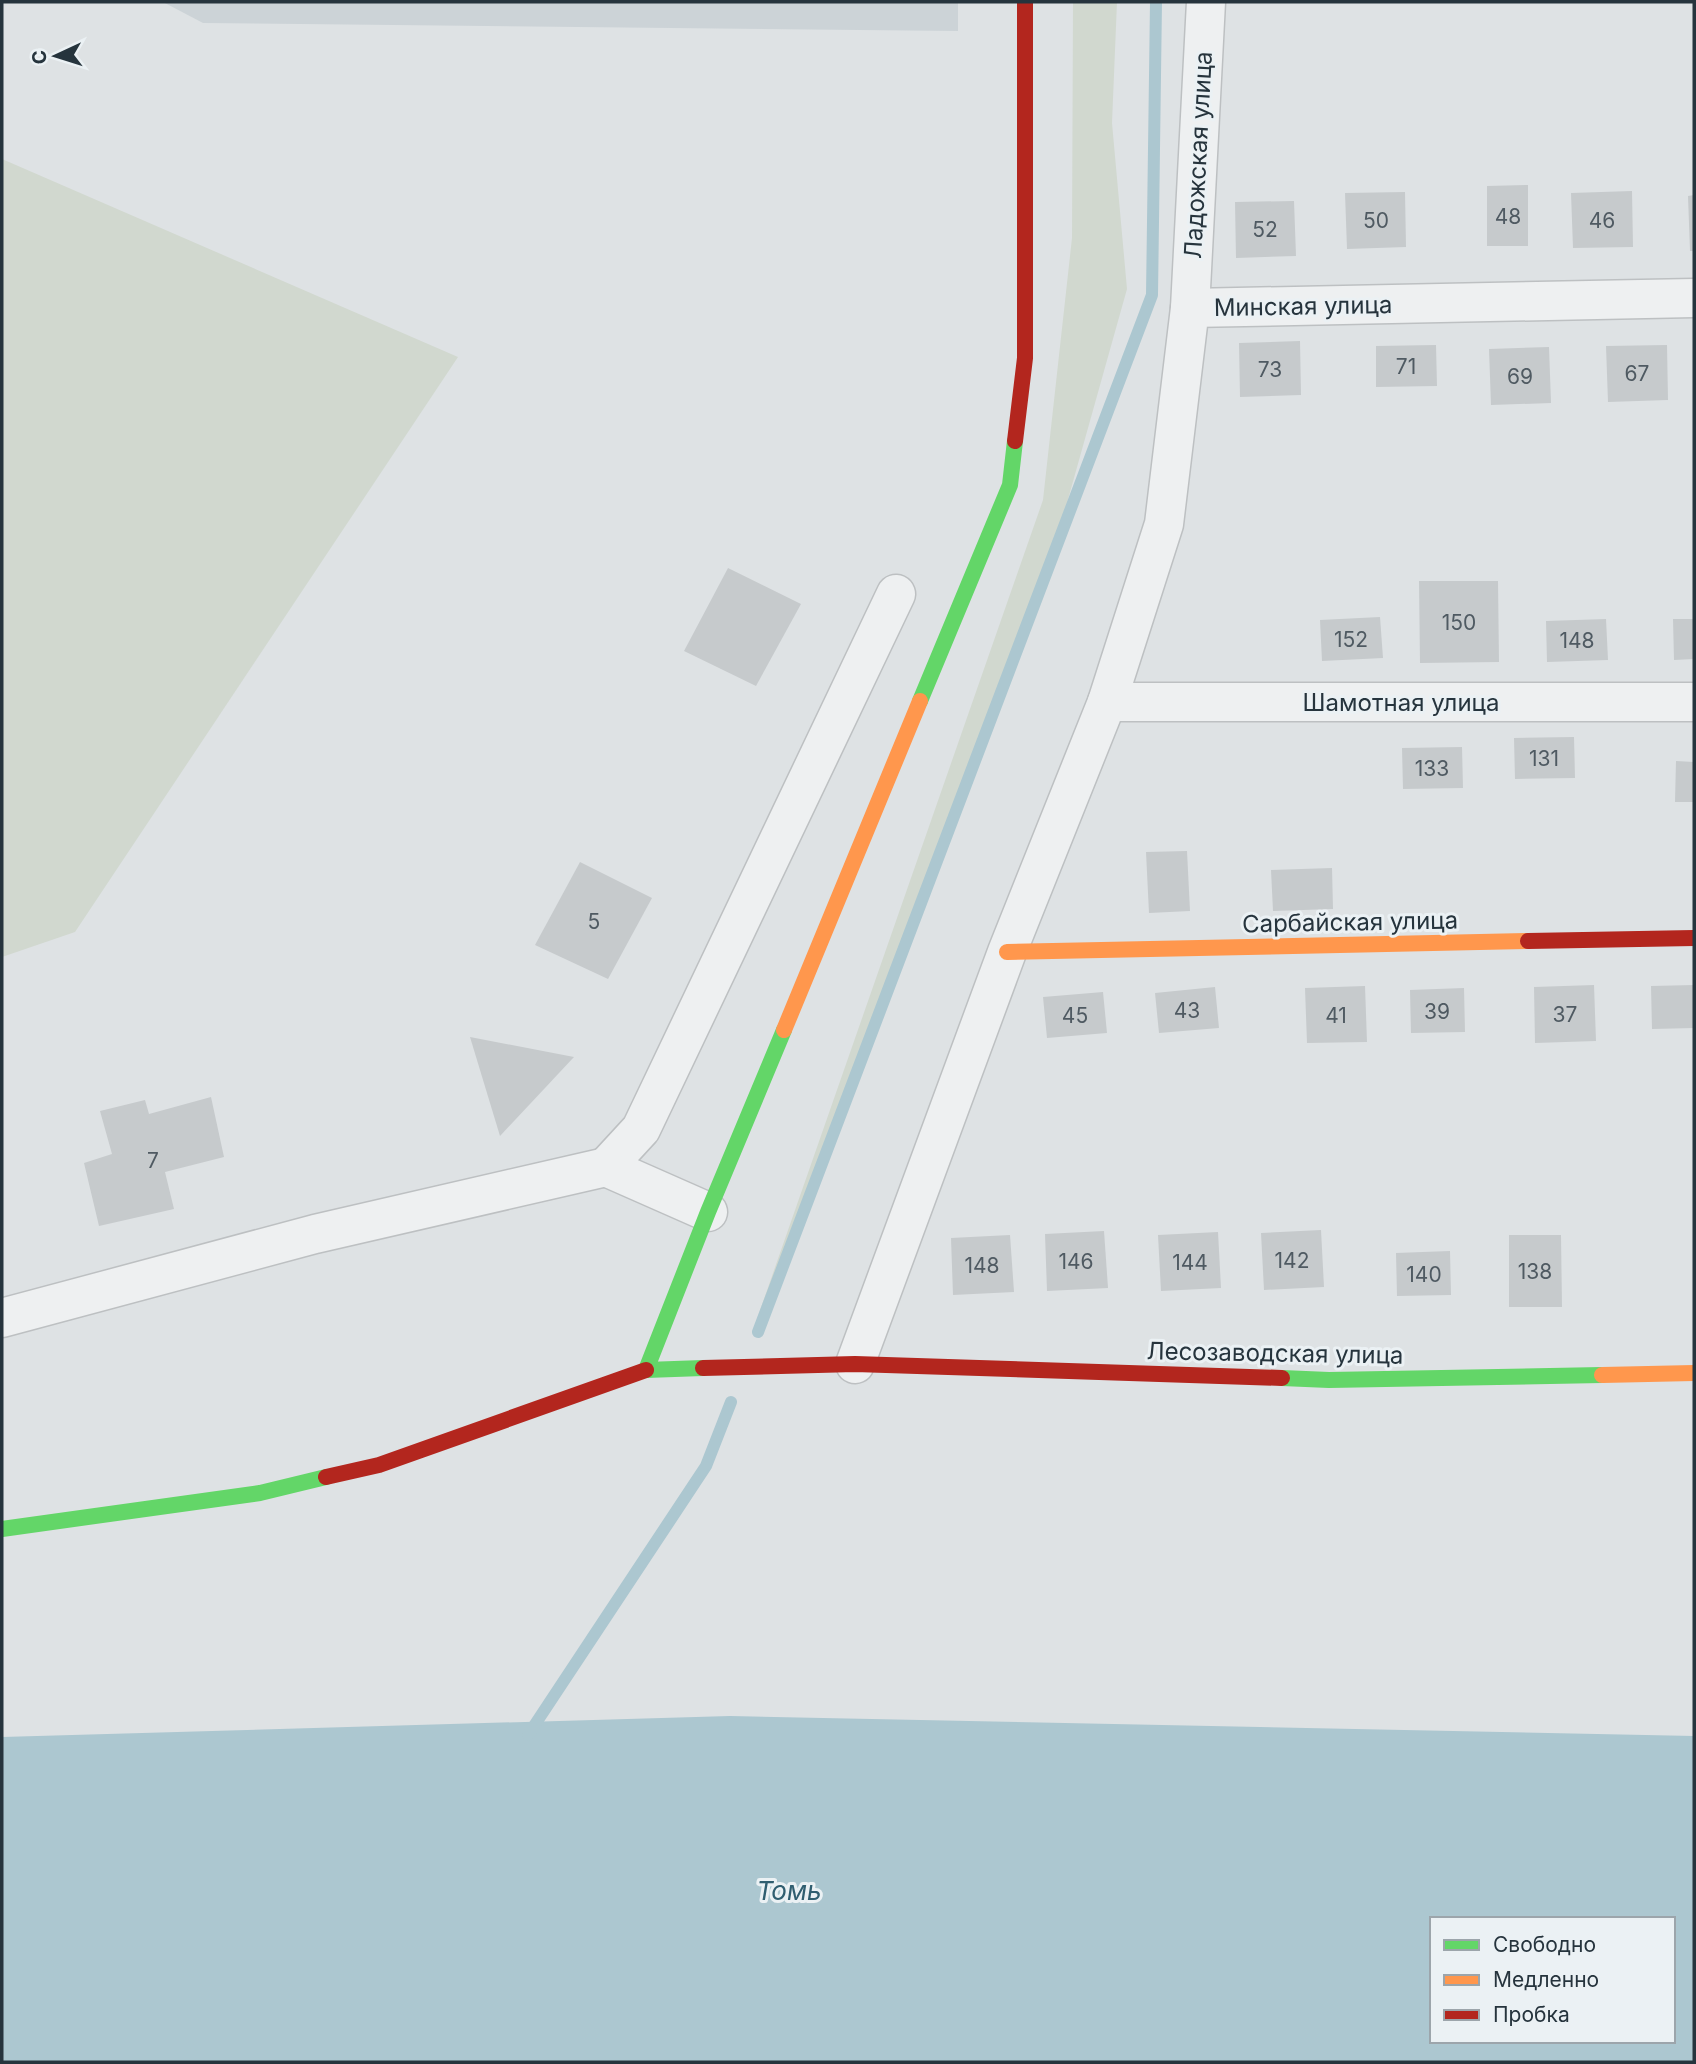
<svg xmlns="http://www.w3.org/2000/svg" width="1696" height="2064" viewBox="0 0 1696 2064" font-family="Inter,sans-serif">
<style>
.built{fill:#ccd3d7}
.green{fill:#d1d8cf}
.water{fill:#acc7d0;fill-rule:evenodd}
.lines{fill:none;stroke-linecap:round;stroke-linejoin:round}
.stream{stroke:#acc7d0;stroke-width:12}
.building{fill:#c6cacc}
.street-casing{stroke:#bdc0c2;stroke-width:41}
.street{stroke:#eef0f1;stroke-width:38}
.fast{stroke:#63d668;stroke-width:16}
.slow{stroke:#ff974d;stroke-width:16}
.jam{stroke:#b3261e;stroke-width:16}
.labels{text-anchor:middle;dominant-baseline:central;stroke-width:6;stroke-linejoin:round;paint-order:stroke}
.number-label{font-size:21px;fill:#4f5a62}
.street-label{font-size:24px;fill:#26343d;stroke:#ebf1f4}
.water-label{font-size:26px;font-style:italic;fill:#305e70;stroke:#ebf1f4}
</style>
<rect width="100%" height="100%" fill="#dee2e4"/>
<polygon class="built" points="163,2 958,2 958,31 203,23"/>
<g class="green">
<polygon points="1073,2 1117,2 1112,123 1127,289 1035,617 757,1319 1043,500 1072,238"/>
<polygon points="2,159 458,357 75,932 2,957"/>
</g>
<path class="water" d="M730,1716L1694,1736V2062H2V1737ZM1432,1919H1673V2041H1432Z"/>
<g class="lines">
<g class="stream">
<polyline points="758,1332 1152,295 1156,2"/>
<polyline points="528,1735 706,1466 731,1402"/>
</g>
</g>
<g class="building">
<polygon points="1528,185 1528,246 1487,246 1487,186"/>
<polygon points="1632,191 1633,247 1573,248 1571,193"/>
<polygon points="1405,192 1406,247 1347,249 1345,193"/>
<polygon points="1694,195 1694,251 1690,251 1688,196"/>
<polygon points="1294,201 1296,256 1236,258 1235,202"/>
<polygon points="1300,341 1301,395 1240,397 1239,343"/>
<polygon points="1436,345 1437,386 1376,387 1376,346"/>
<polygon points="1667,345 1668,400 1608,402 1606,346"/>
<polygon points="1549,347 1551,403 1491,405 1489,349"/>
<polygon points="728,568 801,604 756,686 684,651"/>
<polygon points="1419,581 1498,581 1499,662 1420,663"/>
<polygon points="1380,617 1383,658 1322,661 1320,620"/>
<polygon points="1606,619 1608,660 1547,662 1546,621"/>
<polygon points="1673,619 1694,619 1694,659 1674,660"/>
<polygon points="1574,737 1575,778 1515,779 1514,738"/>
<polygon points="1462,747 1463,788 1403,789 1402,748"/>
<polygon points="1676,761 1694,762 1694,802 1675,802"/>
<polygon points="1187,851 1190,911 1149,913 1146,852"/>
<polygon points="580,862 652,898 608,979 535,945"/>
<polygon points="1332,868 1333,909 1273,911 1271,870"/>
<polygon points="1594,985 1596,1041 1535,1043 1534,987"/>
<polygon points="1694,985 1694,1028 1652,1029 1651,986"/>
<polygon points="1365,986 1367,1042 1307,1043 1305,988"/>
<polygon points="1215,987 1219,1028 1159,1033 1155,993"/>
<polygon points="1464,988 1465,1032 1411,1033 1410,990"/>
<polygon points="1103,992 1107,1033 1047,1038 1043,997"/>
<polygon points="470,1037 574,1057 500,1136"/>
<polygon points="211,1097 224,1157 165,1172 174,1209 99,1226 84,1163 112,1154 100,1111 145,1100 149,1114"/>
<polygon points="1321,1230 1324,1287 1264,1290 1261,1233"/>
<polygon points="1104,1231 1108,1288 1047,1291 1045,1234"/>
<polygon points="1218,1232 1221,1288 1161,1291 1158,1235"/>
<polygon points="1010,1235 1014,1292 953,1295 951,1238"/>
<polygon points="1509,1235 1561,1235 1562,1307 1509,1307"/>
<polygon points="1450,1251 1451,1295 1397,1296 1396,1253"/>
</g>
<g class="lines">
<g class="street-casing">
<g id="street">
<polyline points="1190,308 1206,2"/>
<polyline points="1107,702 1694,702"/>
<polyline points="708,1212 606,1167 641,1129 896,594"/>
<polyline points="2,1318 315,1234 606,1167"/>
<polyline points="855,1364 1007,952 1107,702 1164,524 1190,308 1694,298"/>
</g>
</g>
<use href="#street" class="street"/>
<g class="fast">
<polyline points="920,701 1010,485 1015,441"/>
<polyline points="703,1368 646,1370 708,1212 784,1030"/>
<polyline points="1282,1378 1329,1380 1602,1375"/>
<polyline points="2,1529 260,1493 326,1477"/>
</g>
<g class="slow">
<polyline points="1007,952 1528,941"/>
<polyline points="784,1030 920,701"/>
<polyline points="1602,1375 1694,1373"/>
</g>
<g class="jam">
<polyline points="1015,441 1025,358 1025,2"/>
<polyline points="1528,941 1694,938"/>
<polyline points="703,1368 855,1364 1282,1378"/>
<polyline points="326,1477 379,1465 646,1370"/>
</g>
</g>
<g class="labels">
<g class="number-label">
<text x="1508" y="216">48</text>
<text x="1376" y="220">50</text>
<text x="1602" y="220">46</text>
<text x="1265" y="229">52</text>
<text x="1406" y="366">71</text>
<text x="1270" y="369">73</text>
<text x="1637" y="373">67</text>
<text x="1520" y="376">69</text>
<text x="1459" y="622">150</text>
<text x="1351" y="639">152</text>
<text x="1577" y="640">148</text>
<text x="1544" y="758">131</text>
<text x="1432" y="768">133</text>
<text x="594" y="921">5</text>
<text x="1187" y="1010">43</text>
<text x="1437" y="1011">39</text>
<text x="1565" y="1014">37</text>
<text x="1075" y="1015">45</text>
<text x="1336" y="1015">41</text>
<text x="153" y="1160">7</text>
<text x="1292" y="1260">142</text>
<text x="1076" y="1261">146</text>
<text x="1190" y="1262">144</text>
<text x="982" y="1265">148</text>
<text x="1535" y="1271">138</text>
<text x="1424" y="1274">140</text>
</g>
<g class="street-label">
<text transform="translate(1198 155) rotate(-87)">Ладожская улица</text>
<text transform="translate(1303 306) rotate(-1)">Минская улица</text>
<text x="1401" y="702">Шамотная улица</text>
<text transform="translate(1350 922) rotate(-1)">Сарбайская улица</text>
<text transform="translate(1275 1353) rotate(1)">Лесозаводская улица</text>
</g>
<g class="water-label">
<text x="789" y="1890">Томь</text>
</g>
</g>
<rect width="1696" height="2064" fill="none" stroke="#26343d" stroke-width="7"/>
<rect x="1430" y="1917" width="245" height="126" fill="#ebf1f4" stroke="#9ca5ab" stroke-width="2"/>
<rect x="1444" y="1940" width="35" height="10" fill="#63d668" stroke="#9ca5ab" stroke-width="2"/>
<text x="1493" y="1952" font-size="21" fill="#26343d">Свободно</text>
<rect x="1444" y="1975" width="35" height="10" fill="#ff974d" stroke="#9ca5ab" stroke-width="2"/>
<text x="1493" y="1987" font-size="21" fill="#26343d">Медленно</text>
<rect x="1444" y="2010" width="35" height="10" fill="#b3261e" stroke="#9ca5ab" stroke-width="2"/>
<text x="1493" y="2022" font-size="21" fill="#26343d">Пробка</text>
<g transform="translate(56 56) rotate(266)" stroke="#ebf1f4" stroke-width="5" paint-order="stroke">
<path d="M0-5L12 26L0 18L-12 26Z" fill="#26343d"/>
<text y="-10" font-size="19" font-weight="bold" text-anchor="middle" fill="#26343d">С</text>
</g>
</svg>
